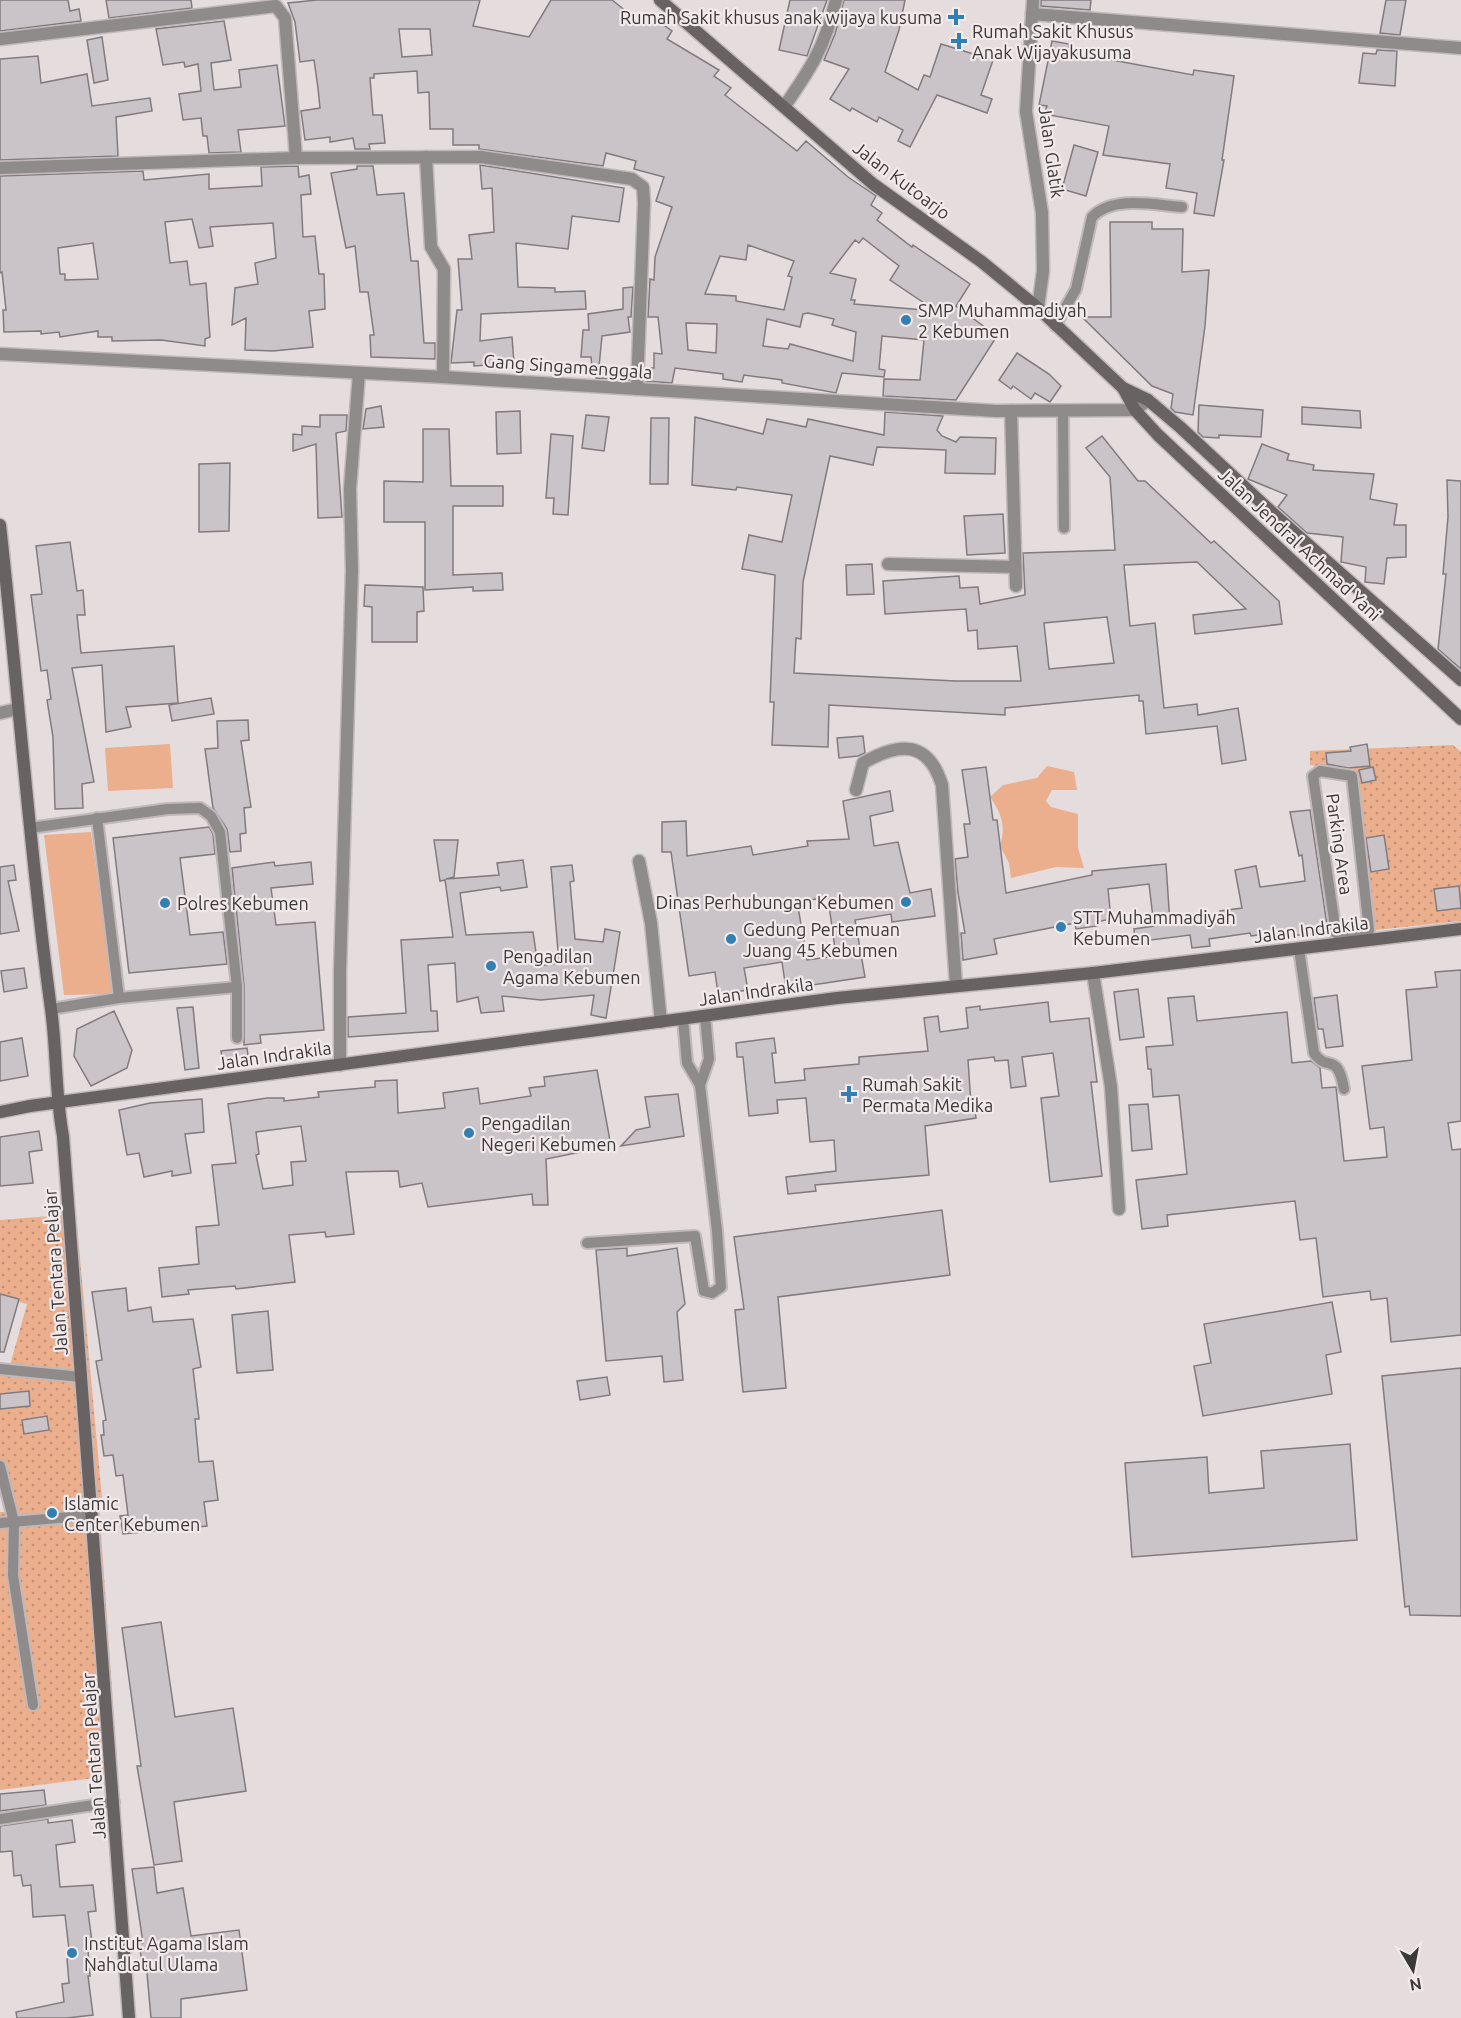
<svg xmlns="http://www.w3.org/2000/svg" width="1461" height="2018" viewBox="0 0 1461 2018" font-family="Ubuntu,sans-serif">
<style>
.grass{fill:#ebaf8d}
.park{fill:url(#park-dots)}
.building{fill:#cac3c7;stroke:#817b7f;stroke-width:1.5;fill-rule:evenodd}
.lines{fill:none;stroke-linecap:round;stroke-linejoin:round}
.lane-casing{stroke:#c0b8ba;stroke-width:14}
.street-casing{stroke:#c0b8ba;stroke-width:15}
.secondary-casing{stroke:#c0b8ba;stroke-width:15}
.lane{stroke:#8e8b8a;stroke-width:10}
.street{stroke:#8e8b8a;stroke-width:12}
.secondary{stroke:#686362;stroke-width:12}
.poi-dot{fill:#337fb2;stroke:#f2e9eb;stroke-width:2}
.labels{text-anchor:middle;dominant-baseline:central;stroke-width:4.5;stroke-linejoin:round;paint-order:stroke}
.poi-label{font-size:18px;fill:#3c393a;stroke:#f2e9eb;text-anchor:start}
.street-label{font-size:18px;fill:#3c393a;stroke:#f2e9eb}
</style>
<defs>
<pattern id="park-dots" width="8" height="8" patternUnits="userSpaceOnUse" patternTransform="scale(1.5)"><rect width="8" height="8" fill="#ebaf8d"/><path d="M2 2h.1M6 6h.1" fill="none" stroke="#c08f74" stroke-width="1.8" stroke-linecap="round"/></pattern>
</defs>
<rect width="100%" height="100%" fill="#e5dcde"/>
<g class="grass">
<polygon points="170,744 173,788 108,791 105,748"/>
<path d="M1047,766L1074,772L1077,790H1052L1046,801L1051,807L1078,814V848L1084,868L1056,867L1011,878L1009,863L1000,846C1006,826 1002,814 990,797L1003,785L1037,778Z"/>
<polygon points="91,832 114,994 64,995 44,835"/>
</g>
<g class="park">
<polygon points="1453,745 1461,752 1461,921 1376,930 1355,772 1310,765 1310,751"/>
<polygon points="76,1214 103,1509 46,1514 100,1518 118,1775 0,1790 0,1512 16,1512 0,1488 0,1375 7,1376 27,1304 0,1297 0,1220"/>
</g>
<g class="building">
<polygon points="0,0 68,0 70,11 79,9 81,21 0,31"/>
<polygon points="106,0 191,0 192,8 109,18"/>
<path d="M317,0H480L473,26L529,37L551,0H612L637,20L640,16L654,25L657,20L672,31L667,39L719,70L714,76L731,88L725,95L797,151L806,141L848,177L876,196L871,205L882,213L877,220L912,247L913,245L970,284L956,306L997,336L956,400L883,396L884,379L920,380L924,340L882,336L879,369L885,370L884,377L842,373L836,393L782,383V380L744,375L742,382L723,379V374L675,368L672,383L646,381V368H654V353L662,354L658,317H648L650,279L654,280L655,257L672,207L656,201L664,177L634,169L636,161L606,153L603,166L479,149V145H453V129H430L429,92L418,93L417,71L374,74V78H370L373,115H382L385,143L369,144L370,149H355L353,138L330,142V137L305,140L301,111L320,108L318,88L314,60L300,62L295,22L288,3ZM399,29H430L432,55L402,57ZM863,238L899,266L890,280L936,311L854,304L855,300H851L856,279L830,273L855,240L859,243ZM748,245L794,261L788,276L792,277L784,310L736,301V296L705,294L720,256L746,260ZM808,313L834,319L832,325L856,332L853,361L790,344L788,349L763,346L767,319L800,327L803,314ZM686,323L717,324L716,353L688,350Z"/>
<polygon points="790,0 827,0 807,56 779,50"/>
<polygon points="844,0 905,0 899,30 885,72 918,90 924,75 930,77 941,44 993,60 981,95 992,99 987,113 937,95 910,147 898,141 903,130 879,117 877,122 852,108 850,111 830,99 849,69 824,60 835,34"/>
<polygon points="1041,0 1091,0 1090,10 1041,6"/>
<polygon points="1386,0 1406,0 1400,35 1380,33"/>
<polygon points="224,21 231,60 211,63 214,90 241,87 239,70 277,65 285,126 238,130 241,152 209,153 207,136 203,136 201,118 183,120 179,94 201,91 198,64 185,67 184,62 163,65 156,29"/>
<polygon points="102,37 108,80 94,83 87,40"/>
<polygon points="1052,41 1069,44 1068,52 1101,58 1193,75 1194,70 1234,76 1222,160 1224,160 1214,216 1194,213 1197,193 1166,188 1170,164 1103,155 1109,126 1044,114 1047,106 1039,105"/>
<polygon points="1377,50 1397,51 1395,86 1359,83 1363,53 1376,54"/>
<polygon points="38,56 41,83 87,74 92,106 150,98 152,111 116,117 118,156 0,160 0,59"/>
<polygon points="1074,145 1098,152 1086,196 1062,189"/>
<polygon points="480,165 624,188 619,222 572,216 568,249 516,243 518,287 555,288 555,292 585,291 586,309 481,314 480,341 512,337 514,363 474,366 474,362 451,363 457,310 462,310 458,259 472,259 469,235 494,232 492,188 482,189"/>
<path d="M298,166L299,177L309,175L311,194L301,195L303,237L315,236L319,274H324L325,309L309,311L313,347L273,351L245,350L246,318L232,325L235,288L258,284L255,263L276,258L273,223L210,227L213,246L199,248L192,219L165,222L170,263L187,261L190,285L206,283L210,337L205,339V346L161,340L112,341V337H98V331L60,337L59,332L41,334V331L4,332L3,310H6L2,272L0,273V176L143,171L144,180L209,174V189L262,186L261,167ZM93,243L98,279L65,280V274H60L58,248Z"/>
<polygon points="357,166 373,166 377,195 404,193 411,261 418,261 424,343 435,343 435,359 371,357 370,335 374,335 368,292 360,292 355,246 346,248 331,173 357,169"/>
<polygon points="1110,222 1152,222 1152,229 1183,229 1182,272 1209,270 1205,326 1193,415 1175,412 1171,408 1173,394 1152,386 1082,317 1111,317"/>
<polygon points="633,287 631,317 628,317 630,332 602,336 599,367 592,367 591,357 581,357 583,330 589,330 588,314 623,309 623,288"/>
<polygon points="1017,353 1049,374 1061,386 1050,402 1035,393 1031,399 1013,386 1011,389 999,380"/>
<polygon points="630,368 629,380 596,378 595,369"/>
<polygon points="1199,405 1263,410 1261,437 1219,435 1219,438 1203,437 1198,432"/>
<polygon points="381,406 384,427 363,429 366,409"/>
<polygon points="1302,407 1360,411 1361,428 1302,424"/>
<polygon points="520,411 521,453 497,454 496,412"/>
<path d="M885,412L943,416L937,430L942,436L956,442L960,437L996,438L995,474L945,473L946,450L877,447L873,465L830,456L803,582L801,639L796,638L794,673L956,681H1021L1017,646L978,649L977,630L968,631L966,609L885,614L883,581L959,576L960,588L978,587L980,604L1025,595L1023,553L1115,550L1110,477L1086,448L1102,436L1138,481H1145L1211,543L1214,541L1279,601L1282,624L1195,634L1193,615L1246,609L1197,562L1124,565L1130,626L1155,623L1164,708L1197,704L1198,715L1238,708L1246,760L1222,764L1217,726L1146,734L1143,701H1139V695L1005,708V715L829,705L828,747L772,745L774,702H770L775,575L742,569L749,535L782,542L792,495L737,487L736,490L692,485L695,417L763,434L767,419L806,427L808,419L884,435ZM1107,617L1114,663L1049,669L1044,623Z"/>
<polygon points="320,415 347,415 346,431 336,433 342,517 318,518 316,444 293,451 293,434 302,435 302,426 320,427"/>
<polygon points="586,415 609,417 604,451 582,448"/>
<polygon points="651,418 669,418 668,484 650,484"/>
<polygon points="423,429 449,429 451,486 503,486 503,506 453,506 453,575 502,573 503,590 473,591 473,587 425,590 425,522 384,522 384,481 423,482"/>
<polygon points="551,434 573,436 568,515 553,514 554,498 546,498"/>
<polygon points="1262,444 1289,454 1287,460 1314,465 1313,470 1374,474 1370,499 1397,504 1394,525 1406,525 1406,557 1387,558 1384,584 1365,582 1366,567 1341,562 1343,537 1307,533 1278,507 1287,495 1248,479"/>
<polygon points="230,463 229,531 199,532 199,464"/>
<polygon points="1447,480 1461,481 1461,669 1438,649 1446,574 1443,574 1448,517"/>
<polygon points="1003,514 1005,553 967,555 964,516"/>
<polygon points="70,542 77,591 83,590 85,615 77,615 81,653 174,646 178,703 126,707 131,727 106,732 102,665 72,668 94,782 82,784 83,808 55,809 53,737 47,700 51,699 47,670 41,671 31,595 42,594 36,546"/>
<polygon points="872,564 874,594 847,595 846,565"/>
<polygon points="365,585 423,587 424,611 417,612 417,642 372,642 372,607 364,606"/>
<polygon points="211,698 214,714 172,721 169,705"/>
<polygon points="248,720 249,740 241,741 251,807 244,808 246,833 240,834 241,851 230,852 227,829 213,808 205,749 218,748 217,721"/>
<polygon points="863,736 865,753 858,756 839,758 837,738"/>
<polygon points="1367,744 1370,766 1348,768 1327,764 1326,753 1351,751 1350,747"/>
<polygon points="986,767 993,820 997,820 1006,893 1092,875 1092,871 1166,864 1170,924 1221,918 1220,911 1242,908 1235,870 1256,866 1260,887 1305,881 1302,855 1299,856 1290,812 1310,810 1328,932 1280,937 1279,932 1251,936 1250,933 1209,939 1210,946 1192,948 1190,935 1135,942 1134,929 1154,926 1149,884 1108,889 1111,919 1096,922 1097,926 1076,929 1075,923 994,939 997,954 963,960 961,933 965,933 958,893 955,859 968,857 964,824 970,824 962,770"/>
<polygon points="1373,767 1376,780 1362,783 1359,770"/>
<path d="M890,791L893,811L870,816L874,846L898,842L910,893L931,889L935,916L892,922L891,914L855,920L865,977L786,989L782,962L744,968L748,990L718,994L715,972L689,976L671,852H662V822L686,821L687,856L751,846L753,855L808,846L807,841L849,839L843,801ZM828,898L836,956L807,960L797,901Z"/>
<polygon points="209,827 213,834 215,854 180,858 190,935 223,932 227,964 129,973 113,838"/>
<polygon points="1384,835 1389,869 1371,872 1366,838"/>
<polygon points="434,840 458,840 454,877 446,879 499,875 497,863 523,860 527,887 501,891 500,887 460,893 466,935 533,932 538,966 559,963 551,867 572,865 574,881 570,882 575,939 603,942 605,929 620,932 606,1018 591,1015 594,995 541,1000 502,996 504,1011 481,1013 478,997 457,1002 455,963 428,965 431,1011 437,1011 438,1031 348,1037 348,1017 406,1013 401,940 453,937 445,880 440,881"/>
<polygon points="274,862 275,866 311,862 313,884 271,888 276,925 315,922 324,1030 260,1035 261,1043 244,1045 244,986 232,868"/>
<polygon points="14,865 16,880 8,881 19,931 0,934 0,867"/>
<polygon points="1459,886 1461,908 1437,911 1434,889"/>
<polygon points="24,968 27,988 4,992 1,971"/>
<polygon points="1461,970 1461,1121 1448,1123 1452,1150 1461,1149 1461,1335 1391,1342 1387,1298 1371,1300 1370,1291 1323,1297 1316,1238 1300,1240 1295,1201 1167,1215 1168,1226 1142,1229 1136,1180 1187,1174 1179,1095 1153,1097 1151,1069 1148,1069 1146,1047 1173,1045 1168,998 1194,996 1197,1021 1287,1012 1292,1063 1311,1061 1320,1068 1322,1088 1336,1087 1344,1161 1387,1157 1384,1127 1370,1129 1362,1066 1412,1060 1406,990 1437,987 1435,972"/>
<polygon points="1138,989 1144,1037 1120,1040 1114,992"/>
<polygon points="1337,995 1343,1046 1326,1048 1323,1029 1318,1029 1314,998"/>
<polygon points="1048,1002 1050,1022 1089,1018 1097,1082 1091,1082 1102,1176 1050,1182 1041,1098 1059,1096 1053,1053 1022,1057 1026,1086 1011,1088 1008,1060 995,1061 994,1057 968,1060 971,1104 974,1103 976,1118 925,1126 929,1175 815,1185 816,1191 788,1194 786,1177 836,1171 834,1140 810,1142 806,1098 777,1100 778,1113 749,1116 743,1057 737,1057 736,1043 774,1038 776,1053 772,1053 775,1083 805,1080 804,1069 859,1064 859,1057 928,1051 924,1018 938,1016 940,1032 968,1028 966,1008 980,1006 980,1010"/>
<polygon points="193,1007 199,1068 185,1070 177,1008"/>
<polygon points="114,1011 132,1050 127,1068 91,1086 74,1056 77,1029"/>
<polygon points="22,1038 28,1076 0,1081 0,1042"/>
<polygon points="247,1048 249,1062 223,1066 221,1051"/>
<path d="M597,1070L611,1146L546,1159L548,1205H533L532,1194L428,1207L422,1183L400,1187L398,1171L346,1172L354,1234L326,1237L325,1232L289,1235L295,1282L236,1289L235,1286L188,1290L189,1294L162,1297L159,1268L199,1264L196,1227L219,1225L212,1165L236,1163L228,1104L267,1098H284V1101L319,1097L318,1092L375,1087V1081L397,1080L398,1113L445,1108L443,1093L478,1088L480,1104L531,1096L529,1088L545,1086L544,1077ZM301,1126L306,1161L291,1162L293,1185L263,1189L256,1155L259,1154L256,1132Z"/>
<polygon points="678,1094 684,1136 621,1146 636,1130 650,1127 645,1097"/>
<polygon points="202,1099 204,1132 185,1134 191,1173 172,1176 172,1171 144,1177 139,1153 127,1155 119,1110 150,1103"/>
<polygon points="1148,1104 1152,1149 1132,1151 1129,1105"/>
<polygon points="39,1131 42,1150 29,1152 33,1183 0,1186 0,1137"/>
<polygon points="942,1210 950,1275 778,1297 786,1388 743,1392 735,1310 744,1309 734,1237"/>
<polygon points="627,1248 627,1256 677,1248 685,1304 677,1312 683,1380 664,1382 662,1356 606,1361 596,1250"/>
<polygon points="126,1288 128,1311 151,1307 153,1322 193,1319 201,1367 193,1369 199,1419 195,1419 199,1462 213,1461 218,1500 204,1502 207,1526 123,1534 120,1516 128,1515 123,1475 116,1476 113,1455 104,1456 101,1435 104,1435 103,1421 106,1420 96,1361 102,1360 92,1292"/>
<polygon points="0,1294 19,1299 4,1352 0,1352"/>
<polygon points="1332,1302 1341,1352 1326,1355 1332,1394 1203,1416 1194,1366 1211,1363 1204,1324"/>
<polygon points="268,1311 273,1370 237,1373 232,1315"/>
<polygon points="1461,1368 1461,1616 1410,1615 1409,1606 1405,1607 1382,1376"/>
<polygon points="607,1377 610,1395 580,1400 577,1381"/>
<polygon points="29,1391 30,1406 0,1409 0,1394"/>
<polygon points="47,1416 49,1430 24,1434 22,1420"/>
<polygon points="1350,1444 1357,1540 1132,1557 1125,1463 1207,1457 1209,1493 1264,1488 1261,1451"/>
<polygon points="161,1622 175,1717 233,1708 246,1791 174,1802 182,1861 154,1865 137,1766 141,1766 122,1628"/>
<polygon points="44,1790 46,1805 0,1811 0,1794"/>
<polygon points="48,1819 48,1823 72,1820 75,1842 56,1845 60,1887 93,1885 96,1911 88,1912 93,1949 88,1950 90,1976 88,1976 93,2015 67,2018 17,2018 16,2012 64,2002 62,1984 69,1983 67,1959 70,1958 65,1915 33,1917 31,1885 23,1886 21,1875 14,1876 12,1851 0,1852 0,1826"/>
<polygon points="154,1867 157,1893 183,1888 191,1936 239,1930 247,1990 181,1999 181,2018 151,2018 146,1962 142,1962 139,1944 143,1943 132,1869"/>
</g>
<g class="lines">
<g class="lane-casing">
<g id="lane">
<path d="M1055,326L1076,289L1092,217C1113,195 1155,205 1182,207"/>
<polyline points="1063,412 1064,528"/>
<polygon points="1320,771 1352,776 1369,930 1336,933 1313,776"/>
<polyline points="97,818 119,998"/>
<polyline points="30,828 168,809 200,808 211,816 220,832 237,987 119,998 51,1009"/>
<path d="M1299,949L1314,1053C1327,1073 1337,1050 1344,1089"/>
<polyline points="237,1038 237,987"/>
<polyline points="700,1085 709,1059 705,1016"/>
<polyline points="587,1243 695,1236 704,1291 712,1293 721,1287 717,1231 700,1085 687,1063 683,1019"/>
<polyline points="0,1369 81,1377"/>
<polyline points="0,1466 14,1522 13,1575 33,1705"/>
<polyline points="0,1523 93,1515"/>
<polyline points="0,1819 114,1802"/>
</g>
</g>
<g class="street-casing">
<g id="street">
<polyline points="1033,0 1026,112 1042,213 1043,271 1038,308"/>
<polyline points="1032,14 1461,48"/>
<polyline points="0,39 276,6 285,18 296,158"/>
<path d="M784,107C811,68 825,47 836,0"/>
<polyline points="426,157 431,247 444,269 443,377"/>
<polyline points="0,168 296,158 481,157 632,179 643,187 644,203 637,389"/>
<polyline points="0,354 443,377 996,411 1135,410 1148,400"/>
<polyline points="1011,411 1016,586"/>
<polyline points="888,564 1015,567"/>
<polyline points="0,713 18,709"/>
<path d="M856,790L863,763C899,742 928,740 942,785L956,985"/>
<polyline points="639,861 651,923 661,1022"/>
<polyline points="1093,973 1111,1087 1119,1209"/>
<polyline points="340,1065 340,971 352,571 350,489 359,373"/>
</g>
</g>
<g class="secondary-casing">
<g id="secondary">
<polyline points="660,0 873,184 982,262 1038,308 1123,388 1148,400 1180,427 1277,517 1461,680"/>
<polyline points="1123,388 1135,410 1158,435 1461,719"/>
<path d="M0,525C18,686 29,848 51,1009C57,1051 55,1094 63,1136L129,2018"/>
<polyline points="0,1112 30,1106 837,998 1093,973 1461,929"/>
</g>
</g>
<use href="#lane" class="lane"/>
<use href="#street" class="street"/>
<use href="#secondary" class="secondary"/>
</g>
<g class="poi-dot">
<path d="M953 8h6v6h6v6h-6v6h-6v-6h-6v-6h6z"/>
<path d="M956 32h6v6h6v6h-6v6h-6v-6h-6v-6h6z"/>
<circle cx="906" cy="320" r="6"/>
<circle cx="906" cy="902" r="6"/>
<circle cx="165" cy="903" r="6"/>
<circle cx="1061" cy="927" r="6"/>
<circle cx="731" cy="939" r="6"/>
<circle cx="491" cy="966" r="6"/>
<path d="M846 1085h6v6h6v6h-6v6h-6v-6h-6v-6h6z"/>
<circle cx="469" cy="1133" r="6"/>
<circle cx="52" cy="1513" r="6"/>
<circle cx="72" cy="1953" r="6"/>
</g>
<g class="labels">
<g class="poi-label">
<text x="942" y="17" text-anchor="end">Rumah Sakit khusus anak wijaya kusuma</text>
<text x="972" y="31">Rumah Sakit Khusus<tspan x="972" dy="21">Anak Wijayakusuma</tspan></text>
<text x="918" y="310">SMP Muhammadiyah<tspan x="918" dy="21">2 Kebumen</tspan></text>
<text x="894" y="902" text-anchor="end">Dinas Perhubungan Kebumen</text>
<text x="177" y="903">Polres Kebumen</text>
<text x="1073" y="917">STT Muhammadiyah<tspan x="1073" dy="21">Kebumen</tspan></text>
<text x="743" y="929">Gedung Pertemuan<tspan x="743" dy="21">Juang 45 Kebumen</tspan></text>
<text x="503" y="956">Pengadilan<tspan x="503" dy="21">Agama Kebumen</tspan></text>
<text x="862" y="1084">Rumah Sakit<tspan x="862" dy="21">Permata Medika</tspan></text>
<text x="481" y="1123">Pengadilan<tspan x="481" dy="21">Negeri Kebumen</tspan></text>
<text x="64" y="1503">Islamic<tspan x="64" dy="21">Center Kebumen</tspan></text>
<text x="84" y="1943">Institut Agama Islam<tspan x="84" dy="21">Nahdlatul Ulama</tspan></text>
</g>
<g class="street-label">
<text transform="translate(1052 152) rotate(82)">Jalan Glatik</text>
<text transform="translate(902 180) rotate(37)">Jalan Kutoarjo</text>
<text transform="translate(568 366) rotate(4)">Gang Singamenggala</text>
<text transform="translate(1300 544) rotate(43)">Jalan Jendral Achmad Yani</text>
<text transform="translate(1340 844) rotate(82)">Parking Area</text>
<text transform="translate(1311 929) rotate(-7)">Jalan Indrakila</text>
<text transform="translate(756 991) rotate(-8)">Jalan Indrakila</text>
<text transform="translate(274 1055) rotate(-8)">Jalan Indrakila</text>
<text transform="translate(55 1272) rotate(-94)">Jalan Tentara Pelajar</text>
<text transform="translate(93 1756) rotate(-94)">Jalan Tentara Pelajar</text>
</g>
</g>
<g transform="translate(1413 1970) rotate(170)" stroke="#f2e9eb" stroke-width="4.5" paint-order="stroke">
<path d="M0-4.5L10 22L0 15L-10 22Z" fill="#3c393a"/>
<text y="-9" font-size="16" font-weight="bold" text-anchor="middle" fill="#3c393a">N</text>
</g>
</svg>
